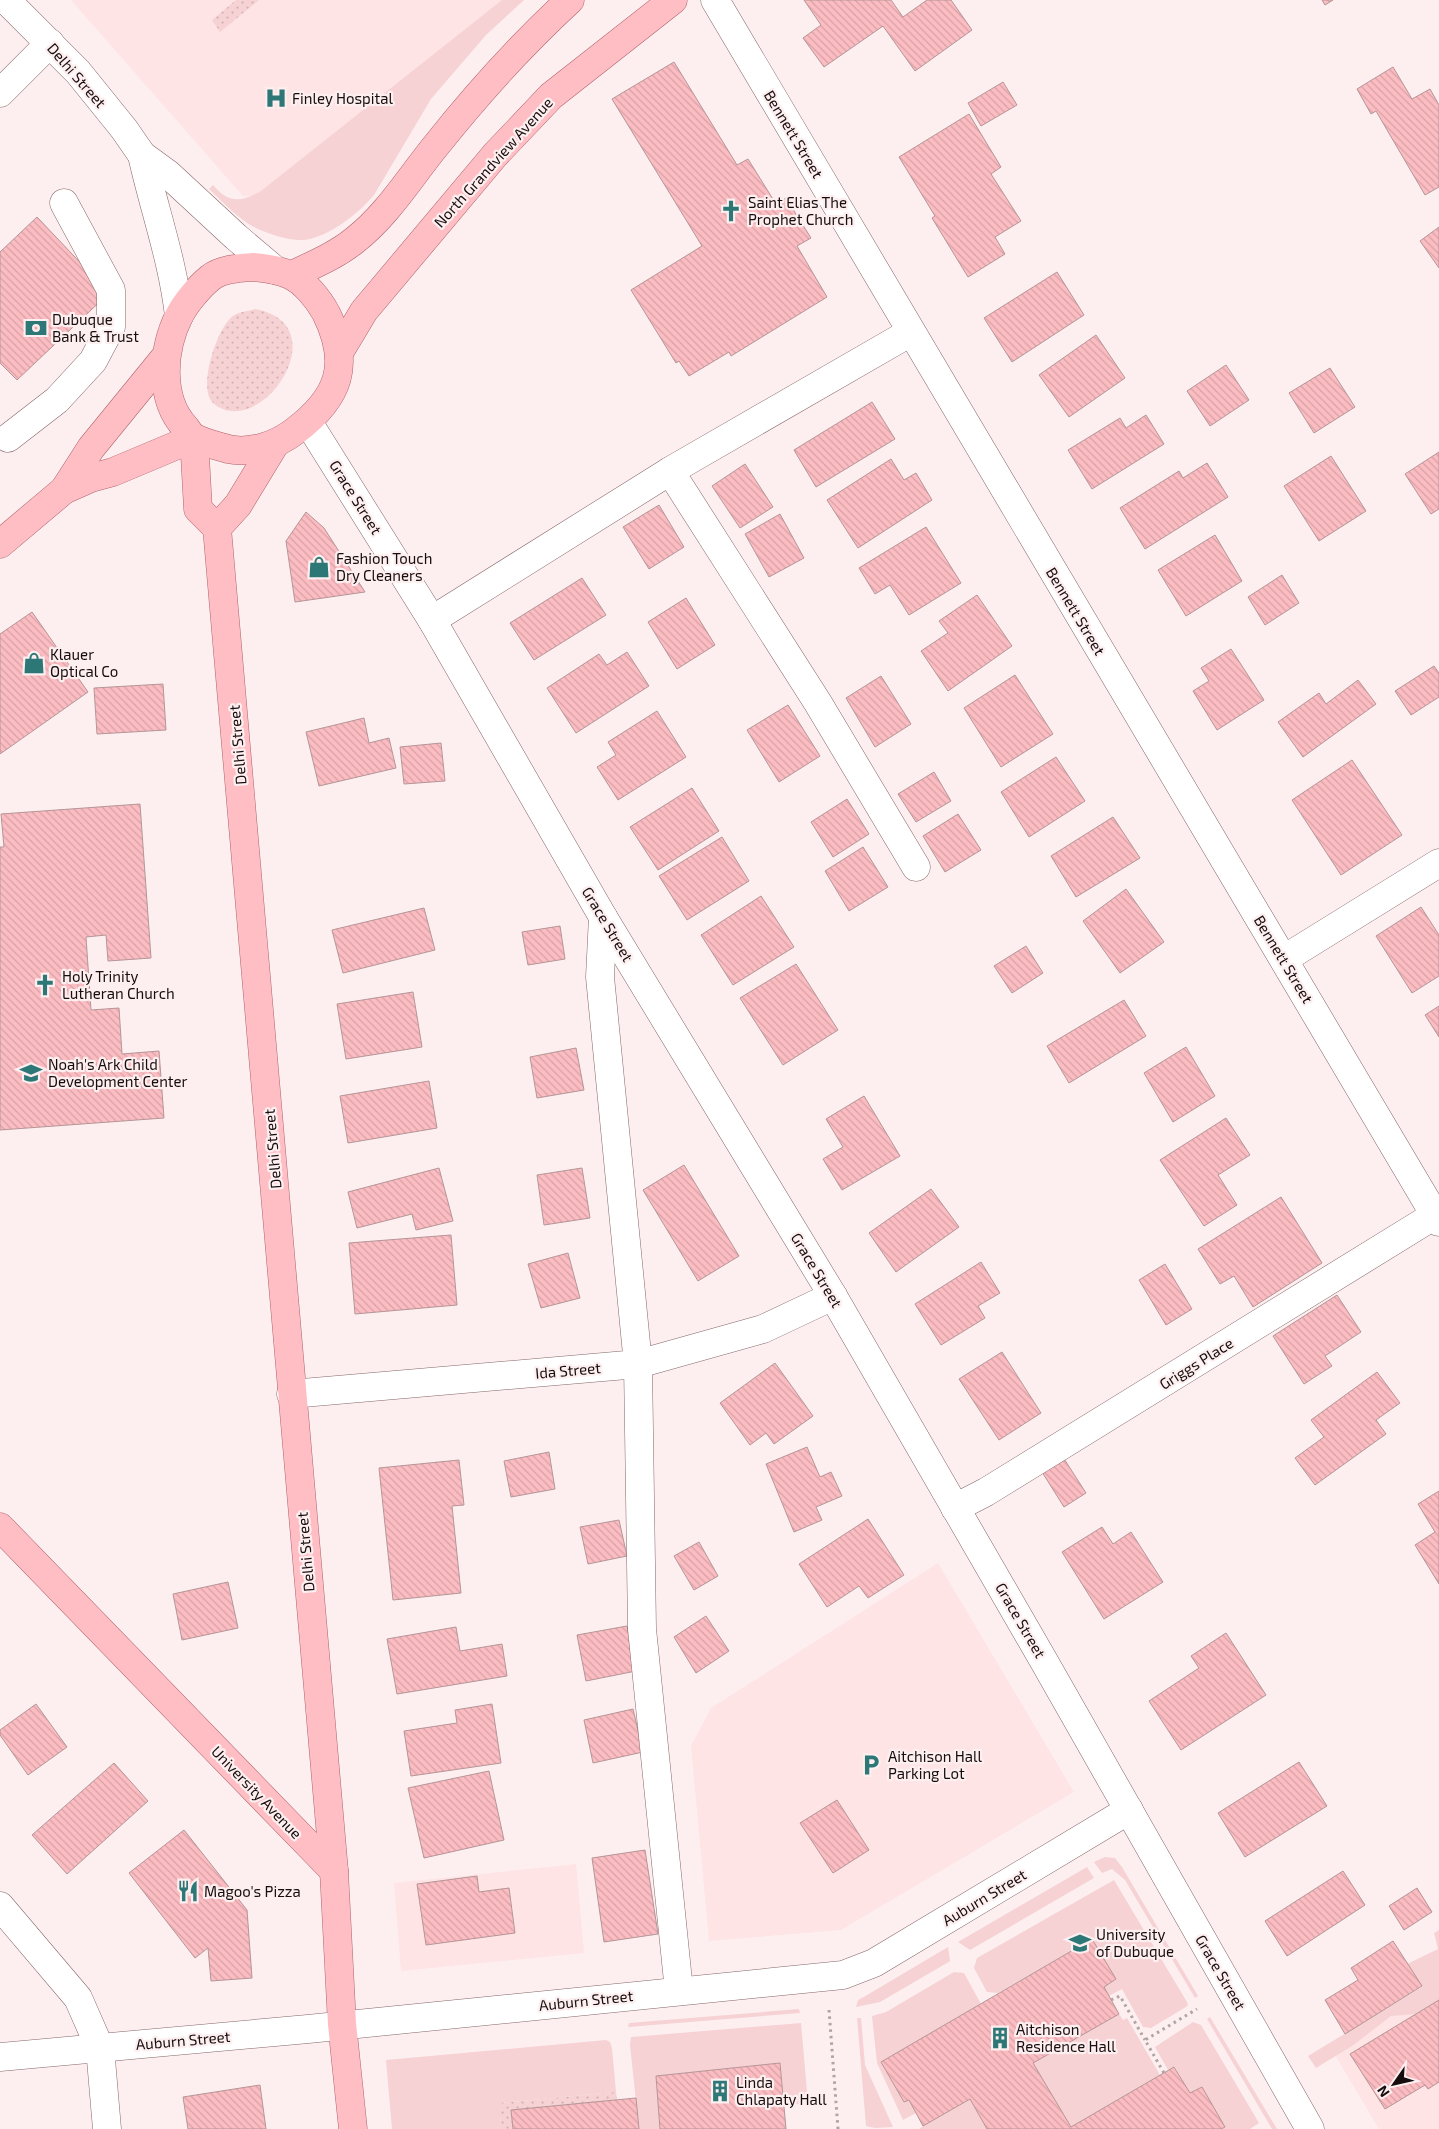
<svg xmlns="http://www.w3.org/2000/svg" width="1439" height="2129" viewBox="0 0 1439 2129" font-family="'Exo 2',sans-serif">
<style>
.built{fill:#fee4e5}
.grass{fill:#f6d2d4}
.garden{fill:url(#garden-dots)}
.building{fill:url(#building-back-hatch);stroke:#b59597}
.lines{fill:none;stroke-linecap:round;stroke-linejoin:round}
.minor-casing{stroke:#856769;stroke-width:29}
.major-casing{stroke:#ae636b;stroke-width:29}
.path{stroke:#b0a3a4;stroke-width:3;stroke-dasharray:2.5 4;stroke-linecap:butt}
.minor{stroke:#fff;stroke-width:28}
.major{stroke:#febec4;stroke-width:28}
.labels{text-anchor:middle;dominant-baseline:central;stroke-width:4.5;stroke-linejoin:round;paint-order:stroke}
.street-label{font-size:15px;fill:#180d0e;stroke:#fdeff0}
.poi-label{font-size:15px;fill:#180d0e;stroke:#fdeff0;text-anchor:start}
</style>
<defs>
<pattern id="garden-dots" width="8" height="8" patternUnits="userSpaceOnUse" patternTransform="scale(1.25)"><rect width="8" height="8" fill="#f6d2d4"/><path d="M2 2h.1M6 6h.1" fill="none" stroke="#d2b3b5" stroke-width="1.8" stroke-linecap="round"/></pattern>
<pattern id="building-back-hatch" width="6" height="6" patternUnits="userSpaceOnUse" patternTransform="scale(1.25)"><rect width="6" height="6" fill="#fcbdc2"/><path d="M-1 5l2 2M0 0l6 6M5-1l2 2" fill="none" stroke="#d7a1a6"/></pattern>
</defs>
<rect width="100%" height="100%" fill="#fdeff0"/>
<g class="built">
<polygon points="71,0 517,0 272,195 243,196"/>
<polygon points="938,1563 1074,1792 841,1930 709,1941 691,1746 711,1708"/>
<polygon points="576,1864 584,1953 401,1971 394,1883"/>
<polygon points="1439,1987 1439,2129 1379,2129 1332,2050"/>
</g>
<g class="grass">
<path d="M502,0H524L486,35L431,99L374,195C358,214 329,237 304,240C289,241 269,234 256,228C239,220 223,202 209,189L213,185C229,204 242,202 261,191Z"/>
<polygon points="1105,1857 1115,1858 1122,1867 1198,1996 1195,1998 1125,1880 1112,1869 1102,1873 1094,1862"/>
<polygon points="1087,1867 1094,1878 970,1950 958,1942"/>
<polygon points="1114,1880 1187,2002 1188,2005 1186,2007 1151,2028 1143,2027 1122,1989 1109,1996 1104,1987 1115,1979 1092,1939 998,1993 987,1992 974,1968 977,1958"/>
<polygon points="1439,1930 1439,2000 1415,2014 1391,2016 1352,2046 1316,2068 1308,2056 1422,1987 1407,1964 1438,1949 1434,1933"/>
<polygon points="948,1947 950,1961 947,1963 880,2002 856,2007 858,2000 862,1998"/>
<polygon points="954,1972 964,1973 981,2004 881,2062 904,2102 909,2100 916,2113 903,2120 877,2063 872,2016 886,2012"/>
<polygon points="799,2009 800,2013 628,2027 629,2023"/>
<polygon points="1119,2014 1123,2020 1127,2018 1160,2075 1071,2127 1033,2063"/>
<polygon points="1210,2017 1277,2129 1272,2129 1207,2019"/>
<polygon points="857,2018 861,2018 865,2065 893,2127 875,2128 866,2126"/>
<polygon points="1193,2022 1201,2025 1259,2123 1250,2129 1221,2129 1224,2127 1202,2087 1190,2093 1175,2067 1168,2070 1155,2047"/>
<polygon points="801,2023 808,2103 784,2105 780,2063 656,2076 660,2129 639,2129 630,2045 631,2037"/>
<polygon points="606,2040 610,2042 612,2048 616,2092 500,2103 501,2129 392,2129 386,2060"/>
<polygon points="970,2099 987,2129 919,2129 923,2126"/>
</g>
<g class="garden">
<polygon points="236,0 259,0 220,32 212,20"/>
<path d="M255,309C341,325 259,443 213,403C197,389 217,327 233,316C238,312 249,311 255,309Z"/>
<polygon points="616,2092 617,2100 511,2111 513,2129 501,2129 499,2103"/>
</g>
<g class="building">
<polygon points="804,0 891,0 903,17 927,0 951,0 972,30 915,71 883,26 824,67 803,38 821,25"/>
<polygon points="1322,0 1333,0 1325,5"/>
<polygon points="674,62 737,165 748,159 776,204 786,198 811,238 797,246 827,297 731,356 729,352 689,376 679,361 676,363 631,290 702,246 612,99"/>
<polygon points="1393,67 1412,99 1430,89 1439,105 1439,187 1425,195 1376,111 1371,114 1357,89"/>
<polygon points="1003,82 1017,105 981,126 968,103"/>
<polygon points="969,114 1001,167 991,174 1021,221 995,237 1005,254 968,277 932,218 935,216 899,157"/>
<polygon points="37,217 109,293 17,380 0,363 0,252"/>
<polygon points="1439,227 1439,268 1420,241"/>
<polygon points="1057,272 1084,315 1012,362 984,318"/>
<polygon points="1096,335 1125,378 1069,417 1039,375"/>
<polygon points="1226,365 1249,400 1210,426 1187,391"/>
<polygon points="1330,368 1355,407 1314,433 1289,393"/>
<polygon points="872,402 895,439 816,487 794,450"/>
<polygon points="1146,415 1164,444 1092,489 1068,450 1120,418 1126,428"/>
<polygon points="1439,452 1439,509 1431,514 1405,474"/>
<polygon points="1331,456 1366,511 1319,541 1284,486"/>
<polygon points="891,459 904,480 916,473 932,500 858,548 827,500"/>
<polygon points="1207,463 1228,497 1145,549 1120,508 1179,471 1183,478"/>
<polygon points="745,464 773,507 740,528 712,486"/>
<polygon points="659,505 684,547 649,569 623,527"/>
<polygon points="306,512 324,528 365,592 295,602 286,541"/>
<polygon points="780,514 804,558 769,577 745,534"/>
<polygon points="926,527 961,583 909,615 890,585 875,594 859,568"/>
<polygon points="1215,535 1242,581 1186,616 1158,570"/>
<polygon points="1282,575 1299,603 1265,625 1248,597"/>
<polygon points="582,578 606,615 534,660 510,623"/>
<polygon points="977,595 1012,646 948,691 921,651 948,633 939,621"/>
<polygon points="686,598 715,645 677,669 648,622"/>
<polygon points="32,612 88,692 0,754 0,634"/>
<polygon points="1231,649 1264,700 1217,730 1193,691 1209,681 1201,668"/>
<polygon points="627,652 649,686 576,733 547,688 599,654 607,665"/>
<polygon points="1434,666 1439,673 1439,697 1411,715 1395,691"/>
<polygon points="1015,675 1053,734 1001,767 964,708"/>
<polygon points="881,676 911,724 875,747 846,698"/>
<polygon points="1358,680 1376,704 1303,757 1278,722 1319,693 1326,704"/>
<polygon points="163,684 166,730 97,734 94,688"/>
<polygon points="788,705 820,756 779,782 747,730"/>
<polygon points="657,711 686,757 618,800 597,767 616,755 608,742"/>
<polygon points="364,718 369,743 389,738 396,768 319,786 306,732"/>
<polygon points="441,743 445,781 404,784 400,747"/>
<polygon points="1056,757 1085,801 1029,837 1001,792"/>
<polygon points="1352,760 1402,835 1341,875 1292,800"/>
<polygon points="934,772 951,801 916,822 898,794"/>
<polygon points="692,788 719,831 658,870 630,827"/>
<polygon points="847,799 869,834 833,857 811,822"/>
<polygon points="140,804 151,958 108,961 106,935 86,937 91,1010 119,1008 122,1054 159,1051 164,1118 0,1130 0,847 4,847 1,814"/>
<polygon points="958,814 981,850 945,872 923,836"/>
<polygon points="1113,817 1140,858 1076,897 1051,856"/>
<polygon points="722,837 749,881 687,920 659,876"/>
<polygon points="863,847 888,887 849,911 825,871"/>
<polygon points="1126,889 1164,942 1120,973 1083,921"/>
<polygon points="761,896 794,947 733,985 701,935"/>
<polygon points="1421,907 1439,935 1439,976 1412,993 1376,936"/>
<polygon points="424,908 435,950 343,973 332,930"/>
<polygon points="560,926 565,959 528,965 522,932"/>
<polygon points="1026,946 1043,973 1012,993 994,966"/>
<polygon points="796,964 838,1030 783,1065 740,998"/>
<polygon points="413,992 422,1047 346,1059 337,1004"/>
<polygon points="1124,1000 1146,1036 1069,1083 1047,1046"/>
<polygon points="1439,1006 1439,1037 1425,1015"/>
<polygon points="1186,1047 1215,1096 1173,1122 1144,1073"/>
<polygon points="576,1048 584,1090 537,1098 530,1057"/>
<polygon points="429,1081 437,1128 348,1143 340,1096"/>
<polygon points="864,1096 900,1156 842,1190 823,1159 843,1147 826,1119"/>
<polygon points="1226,1118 1250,1155 1218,1175 1237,1205 1204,1226 1160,1160"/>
<polygon points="684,1165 739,1256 698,1281 643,1190"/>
<polygon points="439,1168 453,1221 416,1230 412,1214 357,1228 348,1192"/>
<polygon points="582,1168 590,1218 544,1225 537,1175"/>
<polygon points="931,1189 959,1227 896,1272 869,1233"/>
<polygon points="1281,1197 1322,1263 1253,1307 1234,1276 1220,1284 1198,1249"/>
<polygon points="451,1235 457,1305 355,1314 349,1243"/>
<polygon points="568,1253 580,1298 541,1308 528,1264"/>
<polygon points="981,1262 1000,1293 978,1306 985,1318 941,1345 915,1304"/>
<polygon points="1165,1264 1192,1309 1166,1325 1139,1280"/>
<polygon points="1337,1295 1361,1332 1325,1356 1332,1366 1304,1384 1273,1336"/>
<polygon points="1002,1352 1041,1413 999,1440 959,1379"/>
<polygon points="775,1363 813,1416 774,1444 766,1433 750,1445 720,1403"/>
<polygon points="1377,1372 1400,1403 1376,1420 1386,1434 1315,1485 1295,1458 1324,1437 1311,1420"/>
<polygon points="807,1447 820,1477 831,1472 842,1496 816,1507 822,1520 794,1532 766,1464"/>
<polygon points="1059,1451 1086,1493 1064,1507 1037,1464"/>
<polygon points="549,1452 555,1489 511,1497 504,1461"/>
<polygon points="459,1460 464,1505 452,1506 461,1593 393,1600 379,1468"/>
<polygon points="1439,1491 1439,1584 1415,1545 1435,1532 1418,1504"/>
<polygon points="868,1519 904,1575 868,1598 859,1586 827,1607 799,1564"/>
<polygon points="619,1520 627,1556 588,1564 580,1527"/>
<polygon points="1102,1527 1113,1544 1131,1532 1163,1582 1104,1619 1062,1552"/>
<polygon points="699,1542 718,1576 694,1590 674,1556"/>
<polygon points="228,1582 238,1628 182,1640 173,1594"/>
<polygon points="706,1616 729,1651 696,1673 674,1637"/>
<polygon points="627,1626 636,1671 586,1681 577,1635"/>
<polygon points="456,1627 460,1651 502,1644 507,1676 397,1694 387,1639"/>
<polygon points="1226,1633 1266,1695 1181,1750 1149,1701 1199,1668 1191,1656"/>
<polygon points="36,1704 67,1747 28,1775 0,1735 0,1730"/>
<polygon points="492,1704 501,1763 411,1776 404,1731 457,1723 455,1710"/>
<polygon points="633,1709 643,1752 593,1763 584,1720"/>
<polygon points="1299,1762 1327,1806 1245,1857 1218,1813"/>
<polygon points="114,1763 148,1801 67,1874 32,1835"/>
<polygon points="489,1771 504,1840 424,1858 408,1788"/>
<polygon points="837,1800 869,1850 833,1873 800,1823"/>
<polygon points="184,1830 247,1910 252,1978 211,1981 208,1948 195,1958 129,1873"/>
<polygon points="645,1850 658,1934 604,1942 592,1858"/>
<polygon points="1343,1871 1365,1905 1287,1956 1265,1921"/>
<polygon points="477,1876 479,1892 509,1888 515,1933 426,1945 417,1884"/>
<polygon points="1417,1888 1432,1912 1404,1930 1389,1906"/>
<polygon points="1092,1939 1116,1979 1104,1987 1119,2014 1033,2063 1071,2127 1174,2067 1190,2093 1202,2087 1225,2127 1221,2129 987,2129 970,2099 923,2126 909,2100 904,2102 881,2062"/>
<polygon points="1393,1941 1422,1986 1345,2034 1325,2000 1358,1980 1351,1968"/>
<polygon points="1439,2000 1439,2082 1428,2089 1425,2085 1385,2109 1350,2054"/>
<polygon points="780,2063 786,2129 660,2129 656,2076"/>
<polygon points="260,2085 266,2129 188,2129 183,2097"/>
<polygon points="636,2098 639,2129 513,2129 511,2110"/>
</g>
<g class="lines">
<g class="minor-casing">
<g id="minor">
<polyline points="6,0 78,72 124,129 142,155 168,174 236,237 275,270"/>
<polyline points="715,0 1439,1222"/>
<polyline points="0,93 50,43"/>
<path d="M142,155C154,209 173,261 179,316"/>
<polyline points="308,422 432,620 603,917 833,1296 1045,1663 1310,2129"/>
<polyline points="8,438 57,400 93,361 111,327 111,290 64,203"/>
<polyline points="670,471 818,703 916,867"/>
<polyline points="432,620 670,471 911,332"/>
<polyline points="603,917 600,977 638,1364 642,1629 679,1991"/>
<polyline points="1284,959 1439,863"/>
<polyline points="291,1394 638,1364 763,1329 833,1296"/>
<polyline points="955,1508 986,1492 1435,1215"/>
<polyline points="0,1906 78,1998 100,2048 107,2129"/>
<polyline points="0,2057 308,2029 843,1975 874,1963 1129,1810"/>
</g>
</g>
<g class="major-casing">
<g id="major">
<path d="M253,267C266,268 279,270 290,275C304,281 319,300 326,313C351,364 340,397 295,431C277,445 251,454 228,449C218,446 204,443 195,438C191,436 188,431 185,427C159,399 162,350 179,316C185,304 199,287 210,278C221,269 239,268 253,267Z"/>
<path d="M292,275C313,265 337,255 355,240C387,215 409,179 434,148C476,95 520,46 570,0"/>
<polyline points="340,351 364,311 495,155 551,96 673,0"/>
<polyline points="194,438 198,509 217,528"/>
<polyline points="275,444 238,505 217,528 334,1871 342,2024 353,2129"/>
<polyline points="64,490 91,448 166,356"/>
<polyline points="0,544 64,490 91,478 113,472 194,438"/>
<polyline points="0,1527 334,1871"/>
</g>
</g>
<g class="path">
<polyline points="1111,2000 1120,1996 1145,2040"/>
<polyline points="829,2010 838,2129"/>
<polyline points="1164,2073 1145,2040 1197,2009"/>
</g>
<use href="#minor" class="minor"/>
<use href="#major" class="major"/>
</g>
<defs>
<g id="hospital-bare" transform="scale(1.725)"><path d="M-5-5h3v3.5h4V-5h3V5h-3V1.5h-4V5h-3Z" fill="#2d7776" stroke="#fdeff0" stroke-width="2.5" paint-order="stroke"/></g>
<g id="church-bare" transform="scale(1.725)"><path d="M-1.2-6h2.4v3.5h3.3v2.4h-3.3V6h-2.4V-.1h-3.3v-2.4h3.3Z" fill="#2d7776" stroke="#fdeff0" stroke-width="2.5" paint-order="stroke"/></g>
<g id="bank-bare" transform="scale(1.725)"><path d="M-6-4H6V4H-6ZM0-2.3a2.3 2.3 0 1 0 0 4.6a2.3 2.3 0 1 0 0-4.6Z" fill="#2d7776" stroke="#fdeff0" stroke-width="2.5" paint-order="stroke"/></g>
<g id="shop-bare" transform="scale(1.725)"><path d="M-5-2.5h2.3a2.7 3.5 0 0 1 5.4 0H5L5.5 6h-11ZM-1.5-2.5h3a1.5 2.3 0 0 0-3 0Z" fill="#2d7776" stroke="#fdeff0" stroke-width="2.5" paint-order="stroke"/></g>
<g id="school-bare" transform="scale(1.725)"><path d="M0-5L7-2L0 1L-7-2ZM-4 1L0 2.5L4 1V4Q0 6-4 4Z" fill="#2d7776" stroke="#fdeff0" stroke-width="2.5" paint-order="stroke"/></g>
<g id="parking-bare" transform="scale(1.725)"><path d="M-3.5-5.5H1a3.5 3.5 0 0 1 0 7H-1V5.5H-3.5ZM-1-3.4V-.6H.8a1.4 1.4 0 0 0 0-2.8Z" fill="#2d7776" stroke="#fdeff0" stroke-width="2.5" paint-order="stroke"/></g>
<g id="restaurant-bare" transform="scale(1.725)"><path d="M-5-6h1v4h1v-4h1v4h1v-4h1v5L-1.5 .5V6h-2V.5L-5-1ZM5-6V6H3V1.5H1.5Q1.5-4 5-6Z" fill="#2d7776" stroke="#fdeff0" stroke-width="2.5" paint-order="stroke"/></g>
<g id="university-bare" transform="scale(1.725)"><path d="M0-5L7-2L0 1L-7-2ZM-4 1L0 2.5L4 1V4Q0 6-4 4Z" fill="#2d7776" stroke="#fdeff0" stroke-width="2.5" paint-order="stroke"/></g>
<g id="building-bare" transform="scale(1.725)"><path d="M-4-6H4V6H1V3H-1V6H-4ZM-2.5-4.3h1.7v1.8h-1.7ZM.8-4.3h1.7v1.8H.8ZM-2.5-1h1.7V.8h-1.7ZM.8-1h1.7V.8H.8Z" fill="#2d7776" stroke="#fdeff0" stroke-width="2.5" paint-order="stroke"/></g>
</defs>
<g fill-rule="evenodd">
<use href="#hospital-bare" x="276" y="98"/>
<use href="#church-bare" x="731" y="211"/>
<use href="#bank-bare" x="36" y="328"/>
<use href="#shop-bare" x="319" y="567"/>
<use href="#shop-bare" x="34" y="663"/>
<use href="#church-bare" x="45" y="985"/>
<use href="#school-bare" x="31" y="1073"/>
<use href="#parking-bare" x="871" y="1765"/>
<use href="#restaurant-bare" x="188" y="1891"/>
<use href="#university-bare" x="1080" y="1943"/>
<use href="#building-bare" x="1000" y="2038"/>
<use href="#building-bare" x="720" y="2091"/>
</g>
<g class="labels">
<g class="street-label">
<text transform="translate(77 75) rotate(49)">Delhi Street</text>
<text transform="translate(794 134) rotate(59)">Bennett Street</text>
<text transform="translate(493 162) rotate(-48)">North Grandview Avenue</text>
<text transform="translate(356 497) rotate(58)">Grace Street</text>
<text transform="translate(1076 611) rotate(59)">Bennett Street</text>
<text transform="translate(237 745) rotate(-95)">Delhi Street</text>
<text transform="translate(608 924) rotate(59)">Grace Street</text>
<text transform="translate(1284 959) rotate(59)">Bennett Street</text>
<text transform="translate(272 1149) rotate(-95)">Delhi Street</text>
<text transform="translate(817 1270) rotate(59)">Grace Street</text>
<text transform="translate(1196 1363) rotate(-32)">Griggs Place</text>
<text transform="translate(568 1370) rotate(-5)">Ida Street</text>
<text transform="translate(305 1552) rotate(-95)">Delhi Street</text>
<text transform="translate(1021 1620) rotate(60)">Grace Street</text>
<text transform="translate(257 1792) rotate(46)">University Avenue</text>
<text transform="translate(984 1897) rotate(-31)">Auburn Street</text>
<text transform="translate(1221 1972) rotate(60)">Grace Street</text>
<text transform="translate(586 2000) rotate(-6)">Auburn Street</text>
<text transform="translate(183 2040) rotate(-5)">Auburn Street</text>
</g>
<g class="poi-label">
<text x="292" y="98">Finley Hospital</text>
<text x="748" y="202">Saint Elias The<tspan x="748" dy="17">Prophet Church</tspan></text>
<text x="52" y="319">Dubuque<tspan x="52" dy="17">Bank &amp; Trust</tspan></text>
<text x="336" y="558">Fashion Touch<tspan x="336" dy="17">Dry Cleaners</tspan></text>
<text x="50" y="654">Klauer<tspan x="50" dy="17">Optical Co</tspan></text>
<text x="62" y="976">Holy Trinity<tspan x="62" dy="17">Lutheran Church</tspan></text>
<text x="48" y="1064">Noah's Ark Child<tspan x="48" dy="17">Development Center</tspan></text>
<text x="888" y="1756">Aitchison Hall<tspan x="888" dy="17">Parking Lot</tspan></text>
<text x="204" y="1891">Magoo's Pizza</text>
<text x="1096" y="1934">University<tspan x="1096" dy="17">of Dubuque</tspan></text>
<text x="1016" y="2029">Aitchison<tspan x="1016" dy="17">Residence Hall</tspan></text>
<text x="736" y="2082">Linda<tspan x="736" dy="17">Chlapaty Hall</tspan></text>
</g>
</g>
<g transform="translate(1394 2084) rotate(236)" stroke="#fdeff0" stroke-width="4" paint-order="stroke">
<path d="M0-4L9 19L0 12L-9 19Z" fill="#180d0e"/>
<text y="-8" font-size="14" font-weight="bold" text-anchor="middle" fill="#180d0e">N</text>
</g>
</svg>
